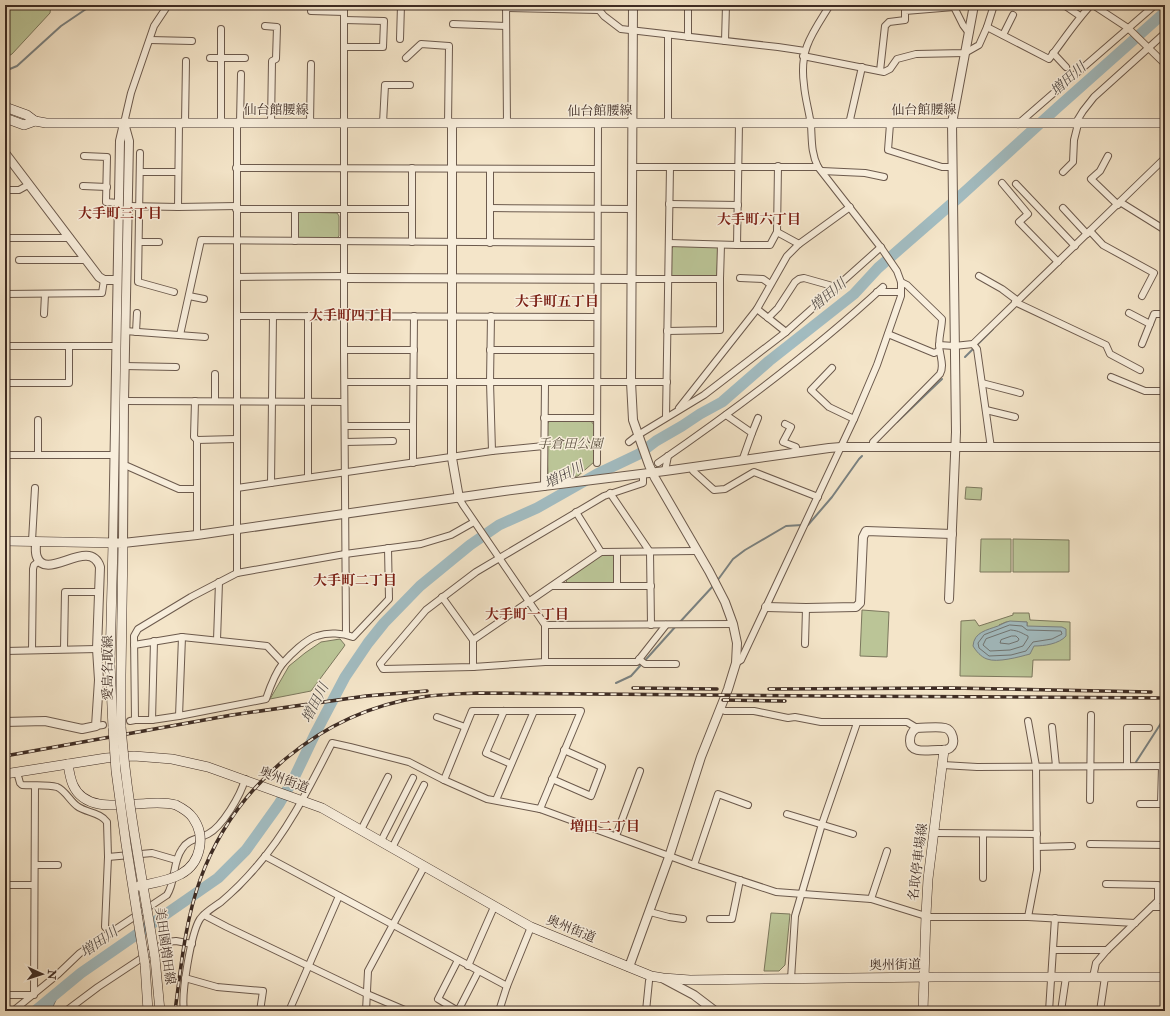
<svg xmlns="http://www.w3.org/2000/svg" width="1170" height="1016" viewBox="0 0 1170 1016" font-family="'IM FELL Double Pica','Noto Serif JP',serif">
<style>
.green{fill:#bbc597;stroke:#7c785e;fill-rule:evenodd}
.water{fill:#a2bcc1;stroke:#7a8282}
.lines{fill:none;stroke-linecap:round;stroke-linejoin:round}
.shore{stroke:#707472;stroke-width:1}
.stream{stroke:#7a8282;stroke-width:2}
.river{stroke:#a2bcc1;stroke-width:11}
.minor-casing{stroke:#6c5a4d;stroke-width:8}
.tertiary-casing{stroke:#6c5a4d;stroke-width:10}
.secondary-casing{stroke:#3e2c24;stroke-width:10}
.minor{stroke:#f8eedc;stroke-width:6}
.tertiary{stroke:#f8eedc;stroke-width:8}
.secondary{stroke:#f8eedc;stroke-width:9}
.rail-casing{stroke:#3e2c24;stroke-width:3.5}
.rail{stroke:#f8eedc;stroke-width:2;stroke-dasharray:6;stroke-linecap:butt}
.secondary-bridge-casing{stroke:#3e2c24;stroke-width:10;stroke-linecap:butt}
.secondary-bridge{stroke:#f8eedc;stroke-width:9}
.labels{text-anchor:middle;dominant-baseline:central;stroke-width:3;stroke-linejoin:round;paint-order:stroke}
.street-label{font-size:13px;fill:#3e2c24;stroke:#f8eedc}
.park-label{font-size:13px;font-style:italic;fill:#5d5241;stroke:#f8eedc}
.water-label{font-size:14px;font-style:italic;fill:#57504b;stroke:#f8eedc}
.neighbourhood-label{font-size:14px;font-weight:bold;fill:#7a1f14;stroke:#f8eedc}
</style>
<rect width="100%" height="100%" fill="#f4e5c9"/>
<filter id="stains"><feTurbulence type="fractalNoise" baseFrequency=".005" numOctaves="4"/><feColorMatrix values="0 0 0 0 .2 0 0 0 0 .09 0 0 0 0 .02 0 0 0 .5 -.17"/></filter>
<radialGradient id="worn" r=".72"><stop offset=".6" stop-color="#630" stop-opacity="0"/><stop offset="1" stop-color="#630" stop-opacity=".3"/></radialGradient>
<g class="green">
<polygon points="5,5 51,5 50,13 12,54 5,58"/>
<polygon points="299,212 337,213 339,216 339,236 336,239 299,239 297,237 297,215"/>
<polygon points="674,246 716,247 718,249 717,276 673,276 670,273 671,249"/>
<polygon points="550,420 591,421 594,425 594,462 578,476 550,480 548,477 546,426"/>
<polygon points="966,487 982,488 981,500 965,499"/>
<polygon points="981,539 1011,539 1011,572 980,572"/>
<polygon points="1013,539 1069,540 1069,572 1013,572"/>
<polygon points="602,555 613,555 615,557 615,580 612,584 567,583 566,580"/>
<polygon points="862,610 889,612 887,657 860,656"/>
<path d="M1013,613H1029L1030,620L1070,622V660H1033L1032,677L960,676L961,621L975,620L979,626L1013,615ZM1006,622H1027V626L1053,643L1034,645L999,625Z"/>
<polygon points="340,639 345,645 343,648 311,691 270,699 289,666 305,653 321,642"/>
<polygon points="771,913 790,914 785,965 779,971 764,971"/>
</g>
<g class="water">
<path d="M1010,621L1027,622V626L1062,627L1066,629V636C1059,644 1044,646 1034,646L1030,654C1019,657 997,663 987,659C981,657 976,651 973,646C974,632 987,630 998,626C1002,624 1006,622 1010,621Z"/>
<polygon points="56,991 57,998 51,1011 28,1011"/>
</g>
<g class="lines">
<g class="shore">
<polygon points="1010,625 1022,626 1027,630 1061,631 1062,634 1052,639 1033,642 1026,651 1011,655 989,656 979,648 978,643 984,635"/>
<path d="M1011,630C1020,631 1021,633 1028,636V638L1023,646L1010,650L990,651L983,645L986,639Z"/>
<polygon points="1012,636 1016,636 1019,639 1018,641 1009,644 1000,643 1001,640"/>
</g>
<g class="stream">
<polyline points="5,71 17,66 61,26 92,5"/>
<polyline points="965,357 993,329"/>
<polyline points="897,422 942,379"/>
<polyline points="808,525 832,497 859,459 862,456"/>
<polyline points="717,581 733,559 745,550 786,526 802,525"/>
<polyline points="679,623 714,585"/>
<polyline points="616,683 631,676 676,626"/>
<polyline points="1136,762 1165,717"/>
</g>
<polyline class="river" points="35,1011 81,973 218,878 246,850 279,804 293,780 315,734 345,677 368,643 384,623 420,586 470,545 499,525 537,508 597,474 639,454 656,441 682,426 700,414 722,402 769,361 854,294 878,268 957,199 1057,108 1165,12"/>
<g class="minor-casing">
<g id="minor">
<polyline points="257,5 257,6"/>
<polyline points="311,5 311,11 344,12"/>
<polyline points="344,5 344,350 346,634"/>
<polyline points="506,5 507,124"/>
<polyline points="595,5 604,16 621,29 778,47 805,51"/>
<polyline points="953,5 963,25 969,33"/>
<polyline points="1064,5 1080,16"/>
<polyline points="1093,5 1128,28 1165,64"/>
<polyline points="506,8 598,10"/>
<polyline points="345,20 384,21 383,47 345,47"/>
<polyline points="453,24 506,26"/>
<polyline points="265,26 277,27 276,59 272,61 271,123"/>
<polyline points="987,27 994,5"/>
<polyline points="1003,35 1013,15"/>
<polyline points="688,37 688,6 701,5"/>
<polyline points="400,39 401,5"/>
<polyline points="150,40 192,41"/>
<polyline points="725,41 726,5"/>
<polyline points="1053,53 1066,67"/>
<path d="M803,56L884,72L890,69L897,59L916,54L965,53L979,45L987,27L1049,59C1063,41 1075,22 1091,5"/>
<polyline points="210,58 245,58"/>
<polyline points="406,58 421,44 449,46 448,124"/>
<polyline points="880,71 885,26 889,22 905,20 905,11 954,7"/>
<polyline points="124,123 131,93 154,26 168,5"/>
<polyline points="179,123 178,207 237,206"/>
<polyline points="185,123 186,61"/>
<polyline points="221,123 221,29"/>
<polyline points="237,123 237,573"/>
<polyline points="240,123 241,74"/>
<polyline points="310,123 311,64"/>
<polyline points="383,123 385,85 410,85"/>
<polyline points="668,123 668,35"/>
<polyline points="849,124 862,67"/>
<polyline points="890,124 888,150 942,167 952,167"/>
<polyline points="1018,124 1155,5"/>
<polyline points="1075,124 1083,111 1094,97 1165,33"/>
<polyline points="140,153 138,282 174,292"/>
<polyline points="84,156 107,157 106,202 118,203"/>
<polyline points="1108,156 1100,171 1091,179 1118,205"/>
<polyline points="632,167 818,167"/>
<polyline points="236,168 597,169"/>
<polyline points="822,171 865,173 884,177"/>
<polyline points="143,172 178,172"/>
<polyline points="1063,172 1073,162 1074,140 1078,124"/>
<polyline points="1002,183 1028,214 1019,222 1058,262"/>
<polyline points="1016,184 1075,246"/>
<polyline points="83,186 107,187"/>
<polyline points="5,190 19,190 28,185"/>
<polyline points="1120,202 1165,230"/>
<polyline points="669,204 738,205"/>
<polyline points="128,206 178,207"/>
<polyline points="490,208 632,209"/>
<polyline points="1063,208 1087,234"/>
<polyline points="236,209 412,209"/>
<polyline points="1090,231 1103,245 1154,273 1142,296"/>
<polyline points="777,232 778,166"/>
<polyline points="5,238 70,238"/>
<polyline points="295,241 295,209"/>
<polyline points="139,242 159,242"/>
<polyline points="412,242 412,168"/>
<polyline points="490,243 490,169"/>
<polyline points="669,243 737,245 770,245 777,232 799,244 850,207"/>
<polyline points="737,245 739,123"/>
<polyline points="19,260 86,260"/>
<polyline points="979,276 1002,289 1018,301"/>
<polyline points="237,277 341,276 345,278"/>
<polyline points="740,278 763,279 770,284"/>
<polyline points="632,279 720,279 721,245"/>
<polyline points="877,292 901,292"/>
<polyline points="5,294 102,293 104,280"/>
<polyline points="189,296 204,299"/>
<polyline points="1015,302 1106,345 1110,354 1140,370"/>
<polyline points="757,309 786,332"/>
<polyline points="1129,313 1150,324"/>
<polyline points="44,314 45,294"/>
<polyline points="237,316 597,317"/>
<polyline points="308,316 308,477"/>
<polyline points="491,316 490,382 492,451"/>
<polyline points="768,318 778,308 795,282 799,279 804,278 836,287"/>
<polyline points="125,331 205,337"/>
<polyline points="667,331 720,330 720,279"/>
<polyline points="136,332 137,313"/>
<polyline points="888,334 934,353 939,351"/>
<polyline points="180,335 201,240 597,243"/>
<polyline points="973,344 977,349 991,448"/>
<polyline points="1142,344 1154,314 1165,314"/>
<polyline points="939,345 954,346 973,344 1165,158"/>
<polyline points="5,346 115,346"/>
<polyline points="344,350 414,350"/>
<polyline points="490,350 597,350"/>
<polyline points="124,366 176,367"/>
<polyline points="832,368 811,390 829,407 854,419"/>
<polyline points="1111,377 1145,391 1165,391"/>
<polyline points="345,382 667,382"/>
<polyline points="5,383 69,383 69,346"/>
<polyline points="982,383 1020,393"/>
<polyline points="124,401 344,402"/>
<polyline points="195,401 194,437 197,440"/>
<polyline points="215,401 215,374"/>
<polyline points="679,408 757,309 787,256 799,244"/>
<polyline points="986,410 1015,417"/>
<polyline points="726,415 752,433 742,461"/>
<polyline points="666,417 670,167"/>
<polyline points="544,418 597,418"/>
<polyline points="38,420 38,455"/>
<polyline points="785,424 791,427 783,442 796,447 797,453"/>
<polyline points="345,426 413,426"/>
<polyline points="752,433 758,418"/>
<polyline points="345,442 393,441"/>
<polyline points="629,442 638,435 704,395 786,332 881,247"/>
<path d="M873,447V442L940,374C944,367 941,359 940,352C937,342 942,329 942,319L907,285L901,282"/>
<polyline points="5,455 114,455"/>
<polyline points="413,463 413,426 414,316"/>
<polyline points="597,463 598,124"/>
<path d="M658,463C736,409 813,352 883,287"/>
<polyline points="123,466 127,466 179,489 197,489"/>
<polyline points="692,467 693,471 714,490 725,489 754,472 818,497"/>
<polyline points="665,471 668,456"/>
<polyline points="643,473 643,483 604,496 476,572 426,610 380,664 383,669 473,667 545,662 637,662 666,625"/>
<polyline points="271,483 273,316"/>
<polyline points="544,487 545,383"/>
<polyline points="237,488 492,451 544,446"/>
<polyline points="610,493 650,552 651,625"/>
<polyline points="459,498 463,505 545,625 733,624"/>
<polyline points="576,512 601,552"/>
<polyline points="197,535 197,440 236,439"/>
<polyline points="32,541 35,488"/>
<polyline points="553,586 651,586"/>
<polyline points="617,586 617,552"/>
<polyline points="442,597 473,640 473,667"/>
<polyline points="545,625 545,662"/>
<path d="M182,637L179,716L266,699C270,687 275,673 283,663C290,655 306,639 317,636C328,632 343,633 353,637L389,599L388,548"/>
<polyline points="217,640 219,582"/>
<polyline points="473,640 601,552 696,551"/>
<polyline points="805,644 806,608"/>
<polyline points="134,645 182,637 267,646 283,663"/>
<polyline points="64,649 65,592 100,592"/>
<polyline points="32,650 33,569 34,565 39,561"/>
<polyline points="5,651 97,649"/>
<polyline points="639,659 645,664 676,664"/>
<path d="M736,663L741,660L854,419L877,365L901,296V282L897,271L882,249L818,167C811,153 812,140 811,125C809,111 805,98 804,85C799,49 812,34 830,5"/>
<polyline points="720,709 725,711 754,711 788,718 795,717 821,722 907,722 917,728"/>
<polyline points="504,711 486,753 511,764"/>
<polyline points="437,717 465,727"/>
<polyline points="135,720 152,720 179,716"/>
<polyline points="152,720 154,641"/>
<polyline points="130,721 135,720 134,636 138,629 191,597 237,573 345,554 421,544 451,535 474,522"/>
<polyline points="96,726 103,725"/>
<polyline points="1052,727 1056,766"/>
<polyline points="943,765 977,767 1165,766"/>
<polyline points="1127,766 1127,728 1149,728"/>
<path d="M17,772L20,783L22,785C33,786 46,784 57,787C65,790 70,801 77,806C86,813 100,812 107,822L108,857L105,927L111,933"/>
<polyline points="552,779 591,796 602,767 564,750"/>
<polyline points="444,780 472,711 534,711"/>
<polyline points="496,800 534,711 581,711 540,809"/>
<polyline points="1090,800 1091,715"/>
<polyline points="1140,804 1161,804 1162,766"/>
<polyline points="787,814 853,834"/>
<polyline points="361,830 388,777"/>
<polyline points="935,833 1037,834"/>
<polyline points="616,836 640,771"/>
<polyline points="381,841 413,778"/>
<polyline points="1090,844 1165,845"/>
<polyline points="1037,847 1072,846"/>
<polyline points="392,848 424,785"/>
<polyline points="265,856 507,986"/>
<polyline points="108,857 152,853 176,860"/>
<polyline points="35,865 58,865"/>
<polyline points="694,865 718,794 748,805"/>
<polyline points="983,878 983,835"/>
<polyline points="1106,884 1158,885 1158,900"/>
<polyline points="5,885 34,885"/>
<polyline points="871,899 887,851"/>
<polyline points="1152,907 1165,907"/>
<polyline points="650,912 669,917 683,919"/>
<polyline points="204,915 227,927 367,994 407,1011"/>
<polyline points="1028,917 1037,870 1036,766 1028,721"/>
<polyline points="710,919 732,919 740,880"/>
<polyline points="1053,950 1107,950"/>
<polyline points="458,960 438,999 458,1011 478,972"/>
<polyline points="468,966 494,907"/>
<polyline points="1093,977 1096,963 1107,950 1165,894"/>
<polyline points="185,978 217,987 263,991 260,1011"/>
<polyline points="791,979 795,916 822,824 857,723"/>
<polyline points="5,995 34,995 35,786"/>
<path d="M13,1011L57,975L80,953L167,895C176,881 172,863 182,849C188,839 198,839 208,834C222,827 241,795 245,779"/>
<polyline points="66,1011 98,987 166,942 176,941 192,944"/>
<path d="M184,1011C181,994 191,933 200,919C205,912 214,907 221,902C234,891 245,880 256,867C288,831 310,786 332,743L350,747L409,762L444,780L487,799L540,809L694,865L776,892L871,899L929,917H1028L1135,923"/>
<polyline points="289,1011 339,896"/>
<polyline points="366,1011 368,971 424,867"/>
<polyline points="499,1011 507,986 531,927"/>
<polyline points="646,1011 649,981 651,976"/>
<polyline points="1049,1011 1055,918"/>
<polyline points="1061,1011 1066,977"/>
<polyline points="1100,1011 1105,977"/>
</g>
</g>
<g class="tertiary-casing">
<g id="tertiary">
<polyline points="124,123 129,141 124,401 123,543 197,535 504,491 665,471 829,448 841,447 1165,447"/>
<polyline points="452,124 452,458 459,498"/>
<polyline points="5,153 99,277 104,280 117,280"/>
<polyline points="345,278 632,279"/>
<polyline points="113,543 120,141 124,124"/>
<polyline points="949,599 956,432 952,123 974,5"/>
<polyline points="766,607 806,608 856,607 860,603 863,537 866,531 952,534"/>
<path d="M5,722L45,721L82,729L96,726L99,680L97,649L100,567C90,536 46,582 37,557C35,553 36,546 36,542"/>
<path d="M917,728C926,728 937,726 945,728C953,730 956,743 950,748C946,751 942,750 938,750C928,750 910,754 910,741C910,734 912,731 917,728Z"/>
<polyline points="629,967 669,857 701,757 728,689 736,663 737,643 733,624 725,602 709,571 655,478 649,465 633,420 631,382 633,5"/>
<polyline points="664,979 694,995 715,1011"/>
</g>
</g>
<g class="secondary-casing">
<g id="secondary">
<polyline points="5,107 27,115 35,121"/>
<polyline points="5,118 24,125 35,121 46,123 1165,123"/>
<polyline points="5,541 123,543 121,675 121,727"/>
<polyline points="113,543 110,664 113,728"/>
<path d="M68,764C69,771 70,778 73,785C89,821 146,796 176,805"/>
<polyline points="5,774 106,758 134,756 172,759 208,767 322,808 531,927 651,976 663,978 690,980 935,977 1165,977"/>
<polyline points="155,958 160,1011"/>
<polyline points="145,964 148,1011"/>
<polyline points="923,1011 926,915 928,879 944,750"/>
</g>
</g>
<use href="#minor" class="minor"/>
<use href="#tertiary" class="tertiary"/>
<use href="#secondary" class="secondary"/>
<g class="rail-casing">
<g id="rail">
<polyline points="633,688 717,689"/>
<polyline points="769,689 951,688 1151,692"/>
<polyline points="723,700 785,701"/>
<polyline points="5,756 232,715 366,696 427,691"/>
<path d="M175,1011C181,967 185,922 200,880C234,785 321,712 422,697C440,694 458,694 476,693C706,695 935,697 1165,698"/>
</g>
</g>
<use href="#rail" class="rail"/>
<g class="secondary-bridge-casing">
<g id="secondary-bridge">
<path d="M121,727C127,804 143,881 155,958"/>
<polyline points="113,728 116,771 126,844 145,964"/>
<path d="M139,886C153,883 169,881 181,874C201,863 206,836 193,818C189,812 182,808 176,805"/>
</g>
</g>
<use href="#secondary-bridge" class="secondary-bridge"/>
</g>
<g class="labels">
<g class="street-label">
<text x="276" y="110">仙台館腰線</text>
<text transform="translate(924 110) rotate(-1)">仙台館腰線</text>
<text transform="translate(600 111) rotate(-1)">仙台館腰線</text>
<text transform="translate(108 668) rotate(-90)">愛島名取線</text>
<text transform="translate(284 780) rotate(20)">奥州街道</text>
<text transform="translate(918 862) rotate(-83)">名取停車場線</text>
<text transform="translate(571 929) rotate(22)">奥州街道</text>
<text transform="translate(165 946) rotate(82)">美田園増田線</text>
<text transform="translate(895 965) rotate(-1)">奥州街道</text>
</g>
<g class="park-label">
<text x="570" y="444">手倉田公園</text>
</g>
<g class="water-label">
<text transform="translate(1068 79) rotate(-42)">増田川</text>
<text transform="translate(828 295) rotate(-40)">増田川</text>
<text transform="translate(564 475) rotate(-27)">増田川</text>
<text transform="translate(315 703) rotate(-63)">増田川</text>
<text transform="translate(99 942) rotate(-35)">増田川</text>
</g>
<g class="neighbourhood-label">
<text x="120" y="213">大手町三丁目</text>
<text x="759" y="219">大手町六丁目</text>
<text x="557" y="301">大手町五丁目</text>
<text x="351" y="315">大手町四丁目</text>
<text x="355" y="580">大手町二丁目</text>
<text x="527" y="614">大手町一丁目</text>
<text x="605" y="826">増田二丁目</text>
</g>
</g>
<rect width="1170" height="1016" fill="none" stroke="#f4e5c9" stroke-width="20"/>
<rect x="6" y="6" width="1158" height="1004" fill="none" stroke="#3e2c24" stroke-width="2"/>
<rect x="10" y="10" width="1150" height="996" fill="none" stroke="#3e2c24"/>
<g transform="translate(42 974) rotate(93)" stroke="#f8eedc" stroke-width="3" paint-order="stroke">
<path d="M0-3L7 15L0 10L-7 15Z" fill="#3e2c24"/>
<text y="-6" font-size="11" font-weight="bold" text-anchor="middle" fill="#3e2c24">N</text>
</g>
<rect width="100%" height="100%" filter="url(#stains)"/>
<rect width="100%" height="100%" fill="url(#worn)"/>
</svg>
